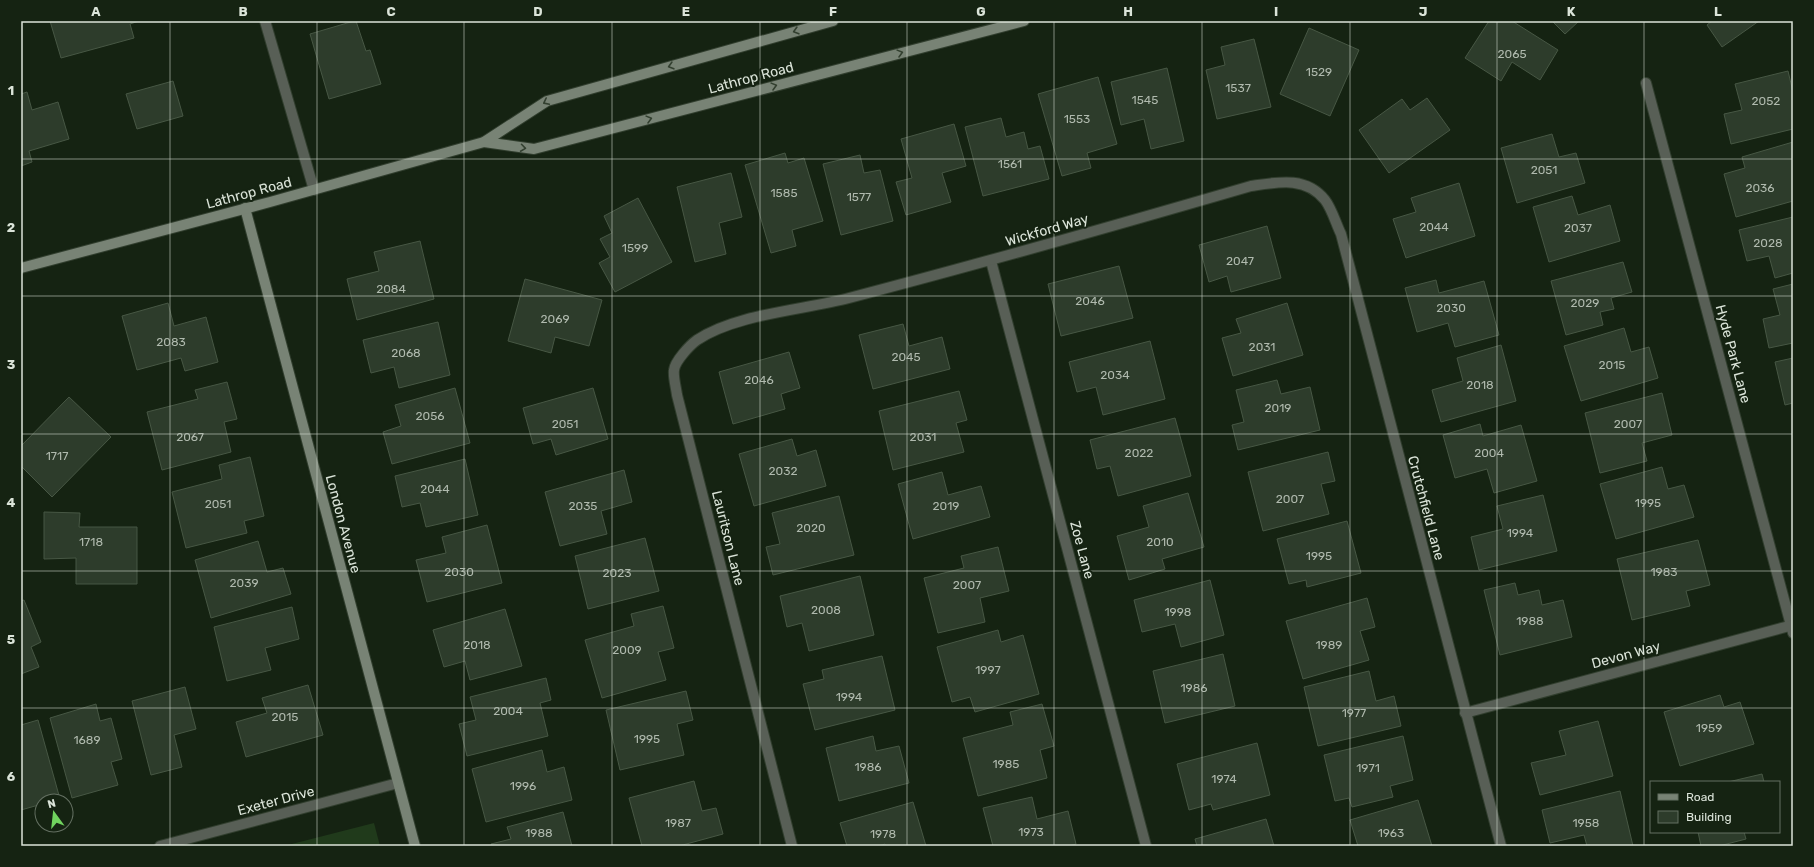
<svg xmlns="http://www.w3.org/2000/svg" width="1814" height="867" viewBox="0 0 1814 867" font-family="Rubik,sans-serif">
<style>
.green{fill:#203a1b}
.building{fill:#2d3c2b;stroke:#475744}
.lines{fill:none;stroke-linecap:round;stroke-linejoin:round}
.lane-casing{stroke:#313e2e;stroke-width:12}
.street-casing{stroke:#313e2e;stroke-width:12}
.secondary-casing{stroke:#313e2e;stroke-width:12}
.lane{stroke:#585f56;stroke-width:10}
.street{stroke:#585f56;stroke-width:10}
.secondary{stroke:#788375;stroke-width:10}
.oneway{stroke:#334030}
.grid{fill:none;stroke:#dbe4d9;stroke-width:1;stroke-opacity:0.55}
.labels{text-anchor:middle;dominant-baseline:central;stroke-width:4;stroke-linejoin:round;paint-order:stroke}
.number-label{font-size:12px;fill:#b0baae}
.street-label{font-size:14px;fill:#dbe4d9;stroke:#152312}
.neatline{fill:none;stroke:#dbe4d9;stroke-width:1.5}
.grid-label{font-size:13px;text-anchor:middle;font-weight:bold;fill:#dbe4d9}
</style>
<rect width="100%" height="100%" fill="#152312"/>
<polygon class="green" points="374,823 380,846 284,846"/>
<g class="building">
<polygon points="50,21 139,21 130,24 134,38 61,58"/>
<polygon points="354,21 356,21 366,51 370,50 381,84 329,99 310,34"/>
<polygon points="1489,21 1512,21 1558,50 1540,80 1512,62 1501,81 1465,58"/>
<polygon points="1552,21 1579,21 1565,34"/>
<polygon points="1712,21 1759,21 1722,47 1707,25"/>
<polygon points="1309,28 1359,50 1330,116 1280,94"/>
<polygon points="1254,39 1271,107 1217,119 1206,70 1225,65 1221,47"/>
<polygon points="1167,68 1184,141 1151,149 1144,119 1121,125 1111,82"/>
<polygon points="1788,71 1793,92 1793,129 1731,144 1724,114 1742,110 1735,84"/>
<polygon points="1098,77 1117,144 1087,153 1091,168 1062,176 1038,94"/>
<polygon points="173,81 183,116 137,129 126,94"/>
<polygon points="27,92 32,110 58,102 69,139 29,151 32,162 21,166 21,94"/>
<polygon points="1427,98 1450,130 1389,173 1359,130 1402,99 1410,110"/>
<polygon points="1001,118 1006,137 1024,132 1028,149 1040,146 1049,179 983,196 965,127"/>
<polygon points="954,124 966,166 942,173 951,202 906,215 896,182 912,178 901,139"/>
<polygon points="1552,134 1559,157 1576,153 1585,183 1517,203 1501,148"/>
<polygon points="1793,142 1793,201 1736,217 1724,174 1745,168 1742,157"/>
<polygon points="785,153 788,163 804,158 823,221 792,230 796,246 771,253 745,165"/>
<polygon points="860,155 864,173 880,170 893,221 841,235 823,164"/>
<polygon points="731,173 742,217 719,223 726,254 695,262 677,187"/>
<polygon points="1459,183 1475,236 1406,258 1393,219 1416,212 1411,198"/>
<polygon points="1572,196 1578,215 1610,205 1620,241 1549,262 1533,207"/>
<polygon points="638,198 672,262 615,292 599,263 610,257 600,239 612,233 604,216"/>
<polygon points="1793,217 1793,273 1775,278 1769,256 1747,261 1739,230"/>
<polygon points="1267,226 1281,278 1231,292 1227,276 1209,282 1199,245"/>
<polygon points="420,241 434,299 357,320 347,279 379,271 374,252"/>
<polygon points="1623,262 1632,292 1611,298 1614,309 1600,312 1603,325 1566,335 1551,281"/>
<polygon points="1119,266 1133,318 1061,336 1048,284"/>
<polygon points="525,279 602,300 589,346 555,337 551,353 508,341"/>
<polygon points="1436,280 1439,293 1484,281 1499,335 1455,347 1448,323 1417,332 1405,288"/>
<polygon points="1793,284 1793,343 1769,348 1763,319 1780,315 1773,289"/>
<polygon points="168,303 174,326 206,317 218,362 185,371 181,358 137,370 122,316"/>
<polygon points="1287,303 1303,355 1233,376 1222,338 1241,333 1236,319"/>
<polygon points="438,322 450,375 399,388 394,367 371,373 363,340"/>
<polygon points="903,324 909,346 942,337 950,369 873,389 859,335"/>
<polygon points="1624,328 1631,352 1649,347 1658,378 1581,401 1564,346"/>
<polygon points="1150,341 1165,399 1103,415 1096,387 1077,392 1069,362"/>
<polygon points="1501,345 1516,401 1441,422 1432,390 1463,381 1457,358"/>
<polygon points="789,352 800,388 781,394 785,409 733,424 719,372"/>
<polygon points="1793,358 1793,403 1785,405 1775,362"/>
<polygon points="1277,380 1281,394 1310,387 1320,430 1238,450 1232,425 1244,422 1236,390"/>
<polygon points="227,382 237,419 224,422 231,452 162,470 147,412 198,399 195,390"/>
<polygon points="455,388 470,443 392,464 383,432 401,426 395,405"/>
<polygon points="593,388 608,439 556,455 551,439 533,444 523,408"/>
<polygon points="959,391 967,420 956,423 964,452 893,470 879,411"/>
<polygon points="1662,393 1672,435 1642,443 1647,461 1600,473 1585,413"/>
<polygon points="69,397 111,437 52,497 21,466 21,446"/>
<polygon points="1175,418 1191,476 1118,496 1110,466 1097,469 1090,440"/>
<polygon points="1480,424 1483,436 1521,425 1537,481 1494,493 1487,469 1455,478 1443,435"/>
<polygon points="792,439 797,456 816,450 826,486 754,506 739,454"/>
<polygon points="1328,452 1335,481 1321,484 1329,514 1263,531 1248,472"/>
<polygon points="250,457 264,516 244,521 247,533 186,548 172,492 222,479 219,465"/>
<polygon points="465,459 478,515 426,527 420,503 402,507 395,476"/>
<polygon points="1662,467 1668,489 1684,485 1694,517 1616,539 1600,484"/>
<polygon points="624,470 632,502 601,511 607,534 560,546 545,492"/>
<polygon points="942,472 948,495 981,486 990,517 913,539 898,484"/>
<polygon points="1188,493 1204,547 1162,559 1165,569 1129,580 1117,536 1149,527 1143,506"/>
<polygon points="1543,495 1557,551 1479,570 1471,537 1503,529 1497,506"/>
<polygon points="839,496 854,555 773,575 766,547 780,544 772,513"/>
<polygon points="44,512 80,513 79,527 137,527 137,584 76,584 76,558 44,559"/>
<polygon points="1347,521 1361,573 1307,587 1306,580 1289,584 1277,539"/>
<polygon points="487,525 502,583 427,602 416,560 446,553 442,537"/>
<polygon points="645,538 659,591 588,609 575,556"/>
<polygon points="1698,540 1710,585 1686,591 1690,606 1632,620 1617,559"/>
<polygon points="258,541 267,572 283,568 291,594 211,618 195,560"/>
<polygon points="998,547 1009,591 980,598 985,622 938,633 924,578 964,568 961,556"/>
<polygon points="860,576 874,635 809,651 802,623 787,627 780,596"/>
<polygon points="1210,580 1224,635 1181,647 1175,624 1142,632 1134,600"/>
<polygon points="1515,583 1518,595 1539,590 1542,605 1563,600 1572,637 1500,655 1484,590"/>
<polygon points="1367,598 1375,627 1360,631 1369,660 1303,679 1286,621"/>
<polygon points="24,600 41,642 31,647 39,667 21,674 21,601"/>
<polygon points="663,606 674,648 658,652 666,680 602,698 585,640 634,626 631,614"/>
<polygon points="292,607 299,639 265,648 271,670 227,681 214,627"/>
<polygon points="505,609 522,666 470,680 465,661 444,667 433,630"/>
<polygon points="998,630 1001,642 1023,635 1039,694 975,712 970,697 952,702 937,647"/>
<polygon points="1223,654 1235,706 1165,723 1153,671"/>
<polygon points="882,656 895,710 815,730 803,684 824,679 822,670"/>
<polygon points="1369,671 1376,701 1394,696 1401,726 1318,746 1304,687"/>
<polygon points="546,678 551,700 540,703 548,736 467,756 459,724 476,720 470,697"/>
<polygon points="308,685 323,735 246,757 236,722 267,713 262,698"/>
<polygon points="185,687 196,729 174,735 182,767 151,775 132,701"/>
<polygon points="686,691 693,720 677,724 684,755 620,770 606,710"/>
<polygon points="1720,695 1724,707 1740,702 1754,744 1680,766 1664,712"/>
<polygon points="96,704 100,721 111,718 122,759 111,762 118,785 72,798 50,718"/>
<polygon points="1042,704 1054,746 1040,750 1047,778 978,796 963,738 1013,725 1010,712"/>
<polygon points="38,720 60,799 42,801 42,804 21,810 21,725"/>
<polygon points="1598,721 1613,776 1540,795 1531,763 1566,755 1559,731"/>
<polygon points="873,736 876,751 899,746 909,783 839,801 826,748"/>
<polygon points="1403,736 1413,780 1390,786 1393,797 1352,807 1349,798 1335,801 1324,755"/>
<polygon points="1257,743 1270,795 1213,810 1211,804 1189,810 1177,764"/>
<polygon points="542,750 547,772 564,767 572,800 486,822 472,769"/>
<polygon points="1762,774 1764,782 1728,782"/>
<polygon points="694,781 702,811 716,808 723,834 679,846 642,846 629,798"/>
<polygon points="1620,791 1633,846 1587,846 1584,835 1550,843 1542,810"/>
<polygon points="1032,797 1037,819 1068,811 1076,844 1069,846 993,846 983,808"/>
<polygon points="1418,800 1432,846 1358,846 1350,820"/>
<polygon points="913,802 926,846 886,846 885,844 879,846 847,846 840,823"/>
<polygon points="563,812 572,846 492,846 491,844 511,839 507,827"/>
<polygon points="1266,819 1274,846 1197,846 1195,839"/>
<polygon points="1698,832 1744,832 1746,839 1719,846 1701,846"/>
</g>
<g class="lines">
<g class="lane-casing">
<polyline id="lane" points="265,21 314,190"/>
</g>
<g class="street-casing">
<g id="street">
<polyline points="1646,83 1793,633"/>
<polyline points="991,261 1146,846"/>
<polyline points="1465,713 1793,625"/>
<polyline points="160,846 398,783"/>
<path d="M792,846L677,395C676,387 673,377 674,370C675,361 690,345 697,340C736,314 803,310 849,298C983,263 1117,225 1251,186C1278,182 1306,176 1325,200C1332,209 1336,224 1341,234L1501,846"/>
</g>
</g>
<g class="secondary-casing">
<g id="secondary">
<polyline points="484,142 534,149 1024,21"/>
<polyline points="245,208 415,846"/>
<polyline points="21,268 270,202 484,142 547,101 833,21"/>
</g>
</g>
<use href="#lane" class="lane"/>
<use href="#street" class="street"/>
<use href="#secondary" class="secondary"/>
</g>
<defs><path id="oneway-chevron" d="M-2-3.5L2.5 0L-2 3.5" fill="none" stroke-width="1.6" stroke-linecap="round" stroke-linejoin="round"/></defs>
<g class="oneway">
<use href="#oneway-chevron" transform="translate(796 31) rotate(164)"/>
<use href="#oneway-chevron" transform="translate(900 53) rotate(-15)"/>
<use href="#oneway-chevron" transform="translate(671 66) rotate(164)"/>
<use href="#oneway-chevron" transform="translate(774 86) rotate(-15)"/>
<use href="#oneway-chevron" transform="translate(546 102) rotate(153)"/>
<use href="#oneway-chevron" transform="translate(649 119) rotate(-15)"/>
<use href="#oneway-chevron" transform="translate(523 148) rotate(8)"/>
</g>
<path class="grid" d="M170,21V846M317,21V846M464,21V846M612,21V846M760,21V846M907,21V846M1054,21V846M1202,21V846M1350,21V846M1497,21V846M1644,21V846M21,159H1793M21,296H1793M21,434H1793M21,571H1793M21,708H1793"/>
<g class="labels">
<g class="number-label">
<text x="1512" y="54">2065</text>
<text x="1319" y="72">1529</text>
<text x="1238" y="88">1537</text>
<text x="1145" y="100">1545</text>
<text x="1766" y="101">2052</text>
<text x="1077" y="119">1553</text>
<text x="1010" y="164">1561</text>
<text x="1544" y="170">2051</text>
<text x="1760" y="188">2036</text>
<text x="784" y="193">1585</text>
<text x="859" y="197">1577</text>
<text x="1434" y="227">2044</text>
<text x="1578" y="228">2037</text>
<text x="1768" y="243">2028</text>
<text x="635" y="248">1599</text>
<text x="1240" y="261">2047</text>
<text x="391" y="289">2084</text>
<text x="1090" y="301">2046</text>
<text x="1585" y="303">2029</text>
<text x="1451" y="308">2030</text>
<text x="555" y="319">2069</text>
<text x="171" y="342">2083</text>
<text x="1262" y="347">2031</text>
<text x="406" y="353">2068</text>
<text x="906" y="357">2045</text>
<text x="1612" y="365">2015</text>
<text x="1115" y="375">2034</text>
<text x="759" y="380">2046</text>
<text x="1480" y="385">2018</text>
<text x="1278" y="408">2019</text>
<text x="430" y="416">2056</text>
<text x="565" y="424">2051</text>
<text x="1628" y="424">2007</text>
<text x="190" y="437">2067</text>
<text x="923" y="437">2031</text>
<text x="1139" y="453">2022</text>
<text x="1489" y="453">2004</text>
<text x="57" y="456">1717</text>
<text x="783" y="471">2032</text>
<text x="435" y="489">2044</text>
<text x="1290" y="499">2007</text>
<text x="1648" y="503">1995</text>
<text x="218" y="504">2051</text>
<text x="583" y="506">2035</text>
<text x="946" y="506">2019</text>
<text x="811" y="528">2020</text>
<text x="1520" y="533">1994</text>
<text x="91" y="542">1718</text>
<text x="1160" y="542">2010</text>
<text x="1319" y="556">1995</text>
<text x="459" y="572">2030</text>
<text x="1664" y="572">1983</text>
<text x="617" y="573">2023</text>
<text x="244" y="583">2039</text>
<text x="967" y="585">2007</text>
<text x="826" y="610">2008</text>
<text x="1178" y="612">1998</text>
<text x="1530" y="621">1988</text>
<text x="477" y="645">2018</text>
<text x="1329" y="645">1989</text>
<text x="627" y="650">2009</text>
<text x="988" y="670">1997</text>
<text x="1194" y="688">1986</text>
<text x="849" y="697">1994</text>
<text x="508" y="711">2004</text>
<text x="1354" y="713">1977</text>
<text x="285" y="717">2015</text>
<text x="1709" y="728">1959</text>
<text x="647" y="739">1995</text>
<text x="87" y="740">1689</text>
<text x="1006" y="764">1985</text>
<text x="868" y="767">1986</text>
<text x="1368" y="768">1971</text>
<text x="1224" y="779">1974</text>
<text x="523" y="786">1996</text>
<text x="678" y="823">1987</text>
<text x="1586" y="823">1958</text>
<text x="1031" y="832">1973</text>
<text x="539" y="833">1988</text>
<text x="1391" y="833">1963</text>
<text x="883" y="834">1978</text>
</g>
<g class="street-label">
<text transform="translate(751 78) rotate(-15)">Lathrop Road</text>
<text transform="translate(249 193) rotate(-15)">Lathrop Road</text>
<text transform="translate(1047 230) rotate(-16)">Wickford Way</text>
<text transform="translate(1733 354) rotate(75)">Hyde Park Lane</text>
<text transform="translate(1426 508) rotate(75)">Crutchfield Lane</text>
<text transform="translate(343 524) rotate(75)">London Avenue</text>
<text transform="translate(728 538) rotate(76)">Lauritson Lane</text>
<text transform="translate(1082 550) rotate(75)">Zoe Lane</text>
<text transform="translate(1626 655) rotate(-15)">Devon Way</text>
<text transform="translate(276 801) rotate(-15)">Exeter Drive</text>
</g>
</g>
<rect width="1814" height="867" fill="none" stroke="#152312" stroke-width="44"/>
<rect x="1650" y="781" width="130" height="52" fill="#152312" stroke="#647062"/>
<rect x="1658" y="794" width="20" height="6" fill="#788375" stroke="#647062"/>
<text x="1686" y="801" font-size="12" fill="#dbe4d9">Road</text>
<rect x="1658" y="811" width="20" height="12" fill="#2d3c2b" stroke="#647062"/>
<text x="1686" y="821" font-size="12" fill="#dbe4d9">Building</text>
<g transform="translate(54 813) rotate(345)"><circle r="19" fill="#152312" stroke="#647062"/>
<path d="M0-3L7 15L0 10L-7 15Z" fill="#70d35e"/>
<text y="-6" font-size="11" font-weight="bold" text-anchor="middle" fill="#dbe4d9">N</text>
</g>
<rect x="22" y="22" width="1770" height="823" class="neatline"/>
<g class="grid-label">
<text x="96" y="16">A</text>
<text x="243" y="16">B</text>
<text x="391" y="16">C</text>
<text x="538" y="16">D</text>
<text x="686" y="16">E</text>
<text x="833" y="16">F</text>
<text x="981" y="16">G</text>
<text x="1128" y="16">H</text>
<text x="1276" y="16">I</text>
<text x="1423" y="16">J</text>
<text x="1571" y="16">K</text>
<text x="1718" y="16">L</text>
<text x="11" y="95">1</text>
<text x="11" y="232">2</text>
<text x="11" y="369">3</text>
<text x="11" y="507">4</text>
<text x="11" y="644">5</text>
<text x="11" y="781">6</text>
</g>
</svg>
